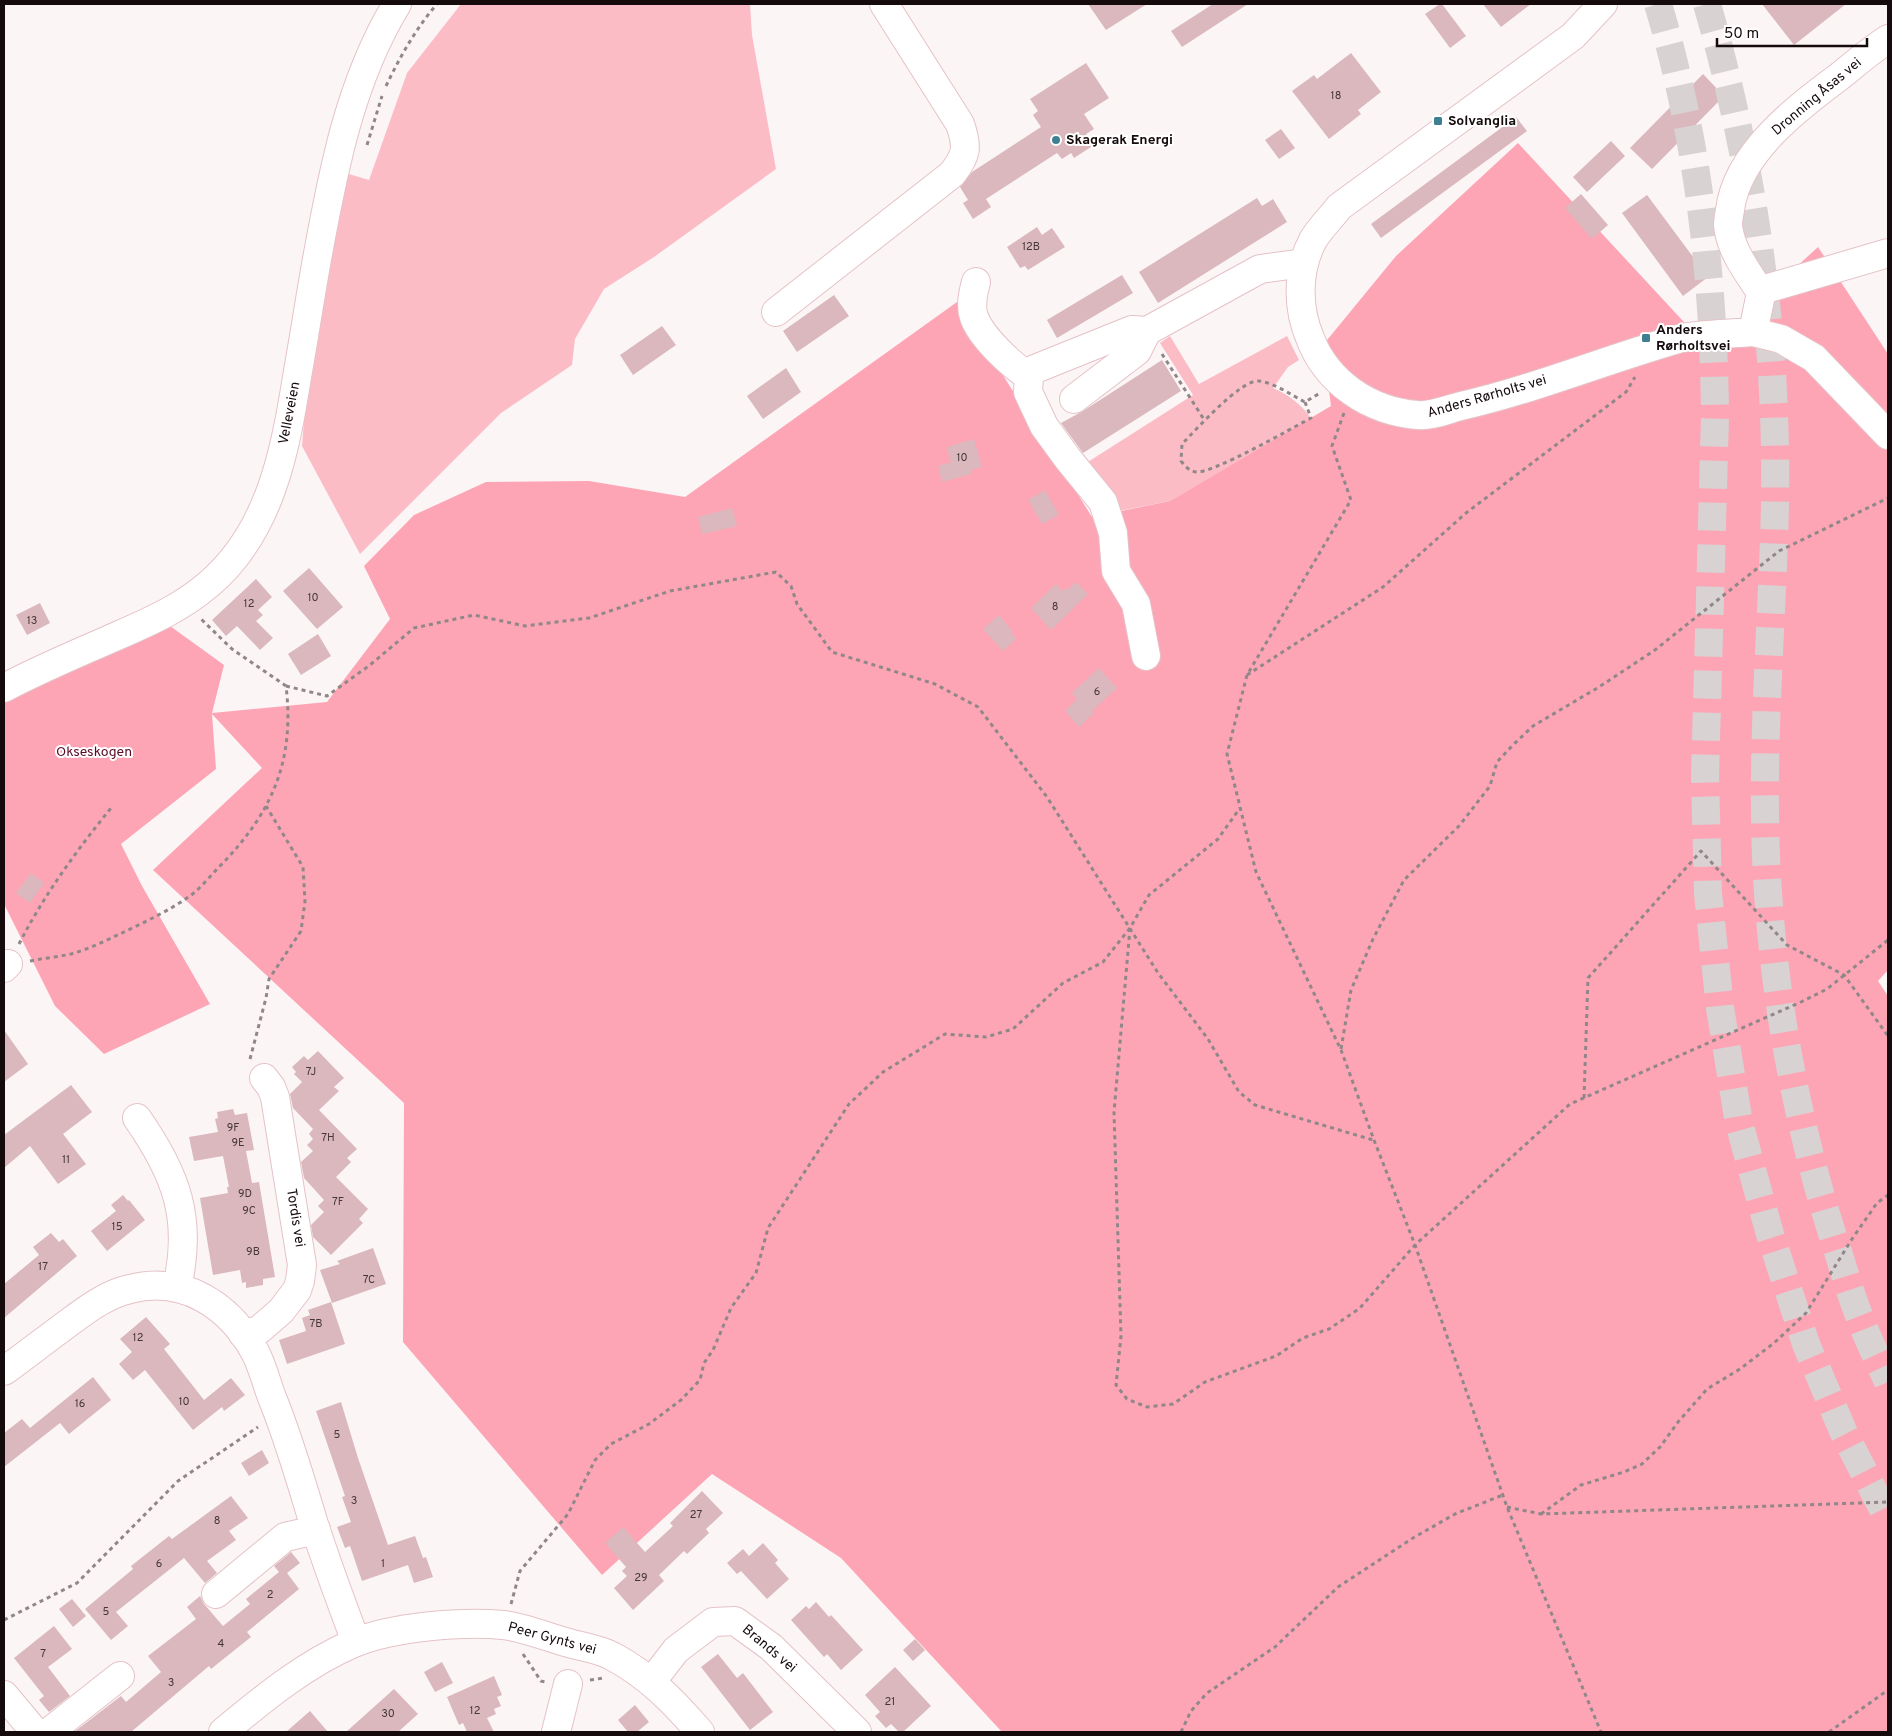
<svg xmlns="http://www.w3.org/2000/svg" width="1892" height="1736" viewBox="0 0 1892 1736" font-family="Overpass,sans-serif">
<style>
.green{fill:#fcbcc6}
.forest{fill:#fda5b5}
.building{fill:#dab8bd}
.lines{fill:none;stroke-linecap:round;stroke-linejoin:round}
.major-tunnel{stroke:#d9d2d3;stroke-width:28;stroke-dasharray:28 14;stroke-linecap:butt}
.minor-casing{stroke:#e5c2c7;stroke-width:30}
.major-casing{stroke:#e5c2c7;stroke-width:30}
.path{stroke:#908789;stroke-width:3;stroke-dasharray:4 4;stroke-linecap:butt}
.minor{stroke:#fff;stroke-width:28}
.major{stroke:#fff;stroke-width:28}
.poi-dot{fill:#3e8092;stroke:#fff;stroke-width:2}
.labels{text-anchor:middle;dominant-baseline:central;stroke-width:4;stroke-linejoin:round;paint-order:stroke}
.number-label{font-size:11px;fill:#463638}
.street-label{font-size:14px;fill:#150a0c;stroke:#fff}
.poi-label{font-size:14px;font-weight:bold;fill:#150a0c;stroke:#fff;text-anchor:start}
.park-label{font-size:14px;fill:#590d25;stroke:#fff}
</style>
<rect width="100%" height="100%" fill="#fcf5f6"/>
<g class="green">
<polygon points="461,4 750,4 752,35 776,169 654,257 604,289 575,339 572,365 501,413 360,554 302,446 317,259 335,170 369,180 407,73"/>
<path d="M1170,336L1199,384L1287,336L1299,360L1288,367L1273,388C1288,394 1302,405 1311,418L1170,501L1119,511L1080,467L1193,395L1160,343Z"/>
</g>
<polygon class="forest" points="1518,143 1708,348 1818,247 1888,354 1888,970 1878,981 1888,996 1888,1732 1002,1732 841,1558 712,1474 602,1575 403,1342 404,1103 153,870 262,768 212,714 216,769 121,844 142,886 210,1004 104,1054 55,1006 4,904 4,699 159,618 224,665 212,713 327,702 390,619 364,566 414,515 486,482 589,481 685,497 957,302 1092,517 1170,501 1331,406 1323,345 1396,256"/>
<g class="building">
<polygon points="1088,4 1147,4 1106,30"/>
<polygon points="1213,4 1248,4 1182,47 1171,31"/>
<polygon points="1440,4 1442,4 1466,36 1450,48 1425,14"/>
<polygon points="1483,4 1531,4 1501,27"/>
<polygon points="1762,4 1846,4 1794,45"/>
<polygon points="1351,53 1381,92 1358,110 1361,114 1329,139 1292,91 1314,75 1317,79"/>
<polygon points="1086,63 1109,98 1084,114 1094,129 1086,134 1094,145 1074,158 1071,153 1062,159 1057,153 986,199 991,207 973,219 963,203 968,200 960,187 972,172 1041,127 1033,115 1038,111 1030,99"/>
<polygon points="1703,74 1724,96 1652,169 1630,148"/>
<polygon points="1516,117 1527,131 1381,238 1371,224"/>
<polygon points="1281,129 1295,148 1279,159 1265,140"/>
<polygon points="1611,141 1625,156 1587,192 1573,177"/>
<polygon points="1581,194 1608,225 1592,239 1565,208"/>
<polygon points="1647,195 1708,277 1683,296 1622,213"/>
<polygon points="1257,198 1262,206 1273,199 1287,222 1158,303 1139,272"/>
<polygon points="1037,227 1042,235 1052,228 1065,247 1028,270 1025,266 1020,268 1007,247"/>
<polygon points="1122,275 1133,293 1057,338 1047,320"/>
<polygon points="834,295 849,316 797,352 783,331"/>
<polygon points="662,326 676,345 633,375 620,355"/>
<polygon points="1162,360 1181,391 1083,453 1061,423 1083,411"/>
<polygon points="786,368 801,392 763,419 747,396"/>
<polygon points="974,439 982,467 971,470 971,474 942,482 938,466 951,462 947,447"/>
<polygon points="1045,490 1059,515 1042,524 1028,500"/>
<polygon points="732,508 737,526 702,534 698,517"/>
<polygon points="309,568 343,607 317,629 283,591"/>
<polygon points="256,579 272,597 258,610 263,615 256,621 273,638 260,650 237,626 226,636 212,620"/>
<polygon points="1076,582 1088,594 1051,630 1031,608 1056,584 1062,591 1065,588 1067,590"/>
<polygon points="40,603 50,623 27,635 16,615"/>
<polygon points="999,615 1012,631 1011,632 1016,639 1003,651 983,629"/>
<polygon points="318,634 331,656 301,675 288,654"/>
<polygon points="1099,668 1117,688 1092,711 1094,713 1079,727 1065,711 1077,699 1072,693"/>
<polygon points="31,873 44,883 30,903 16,893"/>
<polygon points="4,1030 28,1064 4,1082"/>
<polygon points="318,1051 344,1078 334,1087 339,1091 319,1110 357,1149 347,1158 351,1162 336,1177 368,1209 359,1219 363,1223 331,1255 313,1237 311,1225 324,1212 318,1206 324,1200 304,1178 301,1162 313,1151 307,1145 313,1139 309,1134 313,1129 293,1108 290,1094 302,1082 294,1074 296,1072 292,1067 304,1056 308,1060"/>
<polygon points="71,1085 92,1112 63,1134 86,1164 58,1184 30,1146 4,1168 4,1135"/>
<polygon points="233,1109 235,1115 247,1113 254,1150 246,1151 252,1183 259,1182 275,1277 263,1279 263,1285 246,1288 246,1282 242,1283 240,1270 213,1275 200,1198 228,1193 227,1187 229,1187 223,1156 194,1161 189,1137 218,1132 215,1119 218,1118 217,1112"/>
<polygon points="123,1195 128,1201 129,1200 145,1220 107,1251 91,1231 116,1211 111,1205"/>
<polygon points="51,1233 59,1242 63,1239 77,1256 4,1318 4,1284 39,1255 33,1247"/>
<polygon points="373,1248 386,1284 332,1303 320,1270 340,1264 337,1261"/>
<polygon points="331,1302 345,1344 287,1364 279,1340 306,1331 302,1318 310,1315 308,1310"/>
<polygon points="146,1317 170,1344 164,1349 204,1400 231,1378 245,1395 224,1411 222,1407 193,1430 145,1370 133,1380 119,1364 132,1352 120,1339"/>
<polygon points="93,1377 111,1400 69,1434 60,1423 4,1467 4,1433 22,1419 30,1428"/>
<polygon points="341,1402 358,1458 388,1545 415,1536 423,1558 426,1557 433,1577 414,1583 408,1565 362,1581 350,1546 345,1548 337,1527 351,1522 342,1497 345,1496 316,1411"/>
<polygon points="262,1450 269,1463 249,1476 241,1463"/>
<polygon points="702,1491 723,1513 706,1529 709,1533 687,1554 684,1551 659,1575 664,1581 633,1610 614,1588 627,1576 622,1571 626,1567 605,1543 623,1527 645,1552 673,1526 670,1523"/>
<polygon points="231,1496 248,1518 229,1531 236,1540 207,1561 217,1573 205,1583 184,1558 116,1612 128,1626 111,1640 85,1609 133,1569 131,1566 169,1536 172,1539"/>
<polygon points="763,1543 778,1560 775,1563 789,1579 767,1599 741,1571 737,1574 727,1563 743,1549 749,1556"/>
<polygon points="291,1552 300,1563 287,1573 299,1589 247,1632 251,1637 211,1669 209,1666 131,1732 74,1732 121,1696 126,1702 161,1672 148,1656 196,1619 187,1607 200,1596 204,1604 223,1626 250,1604 246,1599 279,1572 274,1566"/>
<polygon points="72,1599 86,1616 73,1627 59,1609"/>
<polygon points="816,1602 829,1617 831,1615 863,1650 841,1670 827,1654 824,1657 791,1620 806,1606 809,1609"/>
<polygon points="54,1626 72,1649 48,1667 70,1696 49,1712 39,1700 44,1696 14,1658"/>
<polygon points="915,1639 925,1650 913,1661 903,1650"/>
<polygon points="718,1654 737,1678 743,1673 773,1712 750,1730 701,1667"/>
<polygon points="442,1662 453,1683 435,1692 424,1672"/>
<polygon points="895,1667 931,1706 903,1732 899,1732 891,1724 886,1728 875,1716 880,1712 865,1695"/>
<polygon points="494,1676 502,1695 497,1697 501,1706 494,1709 496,1714 487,1718 494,1732 467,1732 463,1723 459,1725 447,1697"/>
<polygon points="394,1689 418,1714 398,1732 346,1732"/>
<polygon points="635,1705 649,1722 637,1732 628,1732 618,1720"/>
<polygon points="310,1711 328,1732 286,1732"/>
</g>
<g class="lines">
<g class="major-tunnel">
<path d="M1658,4C1698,138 1714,278 1715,417L1705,776L1708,893L1720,1008L1739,1123L1770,1234L1806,1344L1844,1433L1888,1519"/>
<path d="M1707,4C1754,167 1778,335 1775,505C1772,638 1758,772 1769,906C1778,1025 1802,1144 1840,1258C1846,1278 1852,1298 1860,1318C1868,1340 1879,1361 1888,1382"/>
</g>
<g class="minor-casing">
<g id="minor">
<path d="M1603,4L1573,36L1339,207C1331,218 1320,228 1313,240C1297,270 1297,308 1310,338C1327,383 1370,411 1417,415C1429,417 1449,409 1461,406C1535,389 1605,360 1678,339C1698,334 1731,334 1753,332L1762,290L1888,253"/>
<path d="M1888,39C1871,50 1856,63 1840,76C1797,108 1737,153 1730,210C1729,215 1728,221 1728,225C1730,250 1748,272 1761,293L1753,332L1781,339L1814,358L1888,435"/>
<path d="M976,282C973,293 970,306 974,317C981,337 1012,366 1029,376"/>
<path d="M776,312L952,174C967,155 968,147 960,124L884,4"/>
<polyline points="1074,399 1137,351 1147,331"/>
<polyline points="1146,656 1136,604 1116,571 1113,533 1103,502 1068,459 1044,426 1028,392 1029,376 1035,369 1132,330 1147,331 1260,269 1304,263"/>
<polyline points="4,968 8,964"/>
<path d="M137,1118C176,1174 193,1218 177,1287"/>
<polyline points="243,1334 259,1330 281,1311 297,1290 300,1281 302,1265 275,1097 271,1087 264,1078"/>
<path d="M4,1371C22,1358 40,1344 59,1330C81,1314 103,1295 130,1289C184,1275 230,1306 255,1352C262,1365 266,1381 271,1395C288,1436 300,1478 313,1521C326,1562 341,1602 356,1642"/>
<polyline points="216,1594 285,1537 316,1530"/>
<polyline points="652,1681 676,1650 713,1622 735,1621 771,1647 857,1732"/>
<polyline points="4,1695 35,1732"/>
<polyline points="49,1732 120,1676"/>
<path d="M223,1732C264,1698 305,1664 354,1643C392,1627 462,1621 503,1625C523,1627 550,1638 569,1643C583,1647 600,1649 612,1656C648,1675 674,1702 700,1732"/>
<polyline points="556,1732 568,1684"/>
</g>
</g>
<g class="major-casing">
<path id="major" d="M4,688C38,670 73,655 108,640C144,624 179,610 209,584C270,532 285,452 297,377C304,338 310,298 317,259C333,171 350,81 397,4"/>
</g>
<g class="path">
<path d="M386,86C400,57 416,28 437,4"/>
<polyline points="367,145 382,96"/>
<polyline points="1162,354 1205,421"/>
<path d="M1305,402L1311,418C1292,428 1212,474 1196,472C1189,471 1185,466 1181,461L1182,444C1196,430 1241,379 1259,381C1275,383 1291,395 1305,402L1320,393"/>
<polyline points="1344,413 1332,446 1351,500 1247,675 1227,754 1256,872 1341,1050 1374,1140 1415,1245 1507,1507 1601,1732"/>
<polyline points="1247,675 1383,587 1466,513 1626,392 1635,377"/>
<polyline points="286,686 327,696 370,665 414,628 474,615 525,626 589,618 670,591 776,572 791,586 797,604 832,652 935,684 978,707 1047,797 1158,973 1208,1039 1239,1092 1255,1105 1373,1140"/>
<polyline points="1130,928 1114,1112 1121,1336 1116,1385 1127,1399 1147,1407 1173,1404 1205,1382 1276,1356 1303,1338 1329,1329 1360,1308 1415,1245 1570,1104 1801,1002 1827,989 1888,940"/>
<path d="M19,944C44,895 77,850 111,808"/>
<path d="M30,961C44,958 58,957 71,954C89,949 107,940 124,932C147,921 170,910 190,896C201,888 210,876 220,866C272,813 295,761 286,686L232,649L200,618"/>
<polyline points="1341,1049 1351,990 1373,939 1404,880 1459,826 1490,786 1497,762 1512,746 1533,726 1599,687 1655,650 1779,551 1888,498"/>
<polyline points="250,1059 266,998 269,979 301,931 305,901 303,867 266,806"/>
<polyline points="1584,1098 1588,978 1701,851 1787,945 1844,975 1888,1036"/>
<polyline points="1507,1507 1541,1514 1888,1502"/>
<polyline points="1541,1514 1581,1485 1624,1472 1642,1464 1660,1447 1678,1422 1707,1389 1740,1369 1774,1343 1806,1313 1852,1239 1877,1203 1888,1195"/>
<polyline points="511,1604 520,1571 568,1514 595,1460 611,1444 649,1424 681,1400 700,1380 704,1363 713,1350 731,1308 756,1273 768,1228 849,1104 883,1072 945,1034 986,1037 1013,1029 1063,983 1103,962 1130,928 1149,895 1218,839 1240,808"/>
<polyline points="4,1620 77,1583 178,1481 258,1427"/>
<polyline points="523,1654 541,1681 545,1682"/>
<polyline points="590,1680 604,1678"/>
<polyline points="1181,1732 1191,1711 1207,1693 1275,1647 1338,1587 1413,1538 1455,1514 1503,1495"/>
<polyline points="1829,1732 1888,1690"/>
</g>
<use href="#minor" class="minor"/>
<use href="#major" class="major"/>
</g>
<g class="poi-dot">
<rect x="1433" y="116" width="10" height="10" rx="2.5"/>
<circle cx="1056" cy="140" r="5"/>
<rect x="1641" y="333" width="10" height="10" rx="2.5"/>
</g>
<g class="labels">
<g class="number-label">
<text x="1336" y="96">18</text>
<text x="1031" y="247">12B</text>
<text x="962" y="458">10</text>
<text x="313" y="598">10</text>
<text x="249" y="604">12</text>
<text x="1055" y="607">8</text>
<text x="32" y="621">13</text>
<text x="1097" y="692">6</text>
<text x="311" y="1072">7J</text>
<text x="233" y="1128">9F</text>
<text x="328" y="1138">7H</text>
<text x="238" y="1143">9E</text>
<text x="66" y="1160">11</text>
<text x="245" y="1194">9D</text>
<text x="338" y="1202">7F</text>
<text x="249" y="1211">9C</text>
<text x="117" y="1227">15</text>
<text x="253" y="1252">9B</text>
<text x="43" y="1267">17</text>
<text x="369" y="1280">7C</text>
<text x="316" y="1324">7B</text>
<text x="138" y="1338">12</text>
<text x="184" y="1402">10</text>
<text x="80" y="1404">16</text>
<text x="337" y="1435">5</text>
<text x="354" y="1501">3</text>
<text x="696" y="1515">27</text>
<text x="217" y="1521">8</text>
<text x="159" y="1564">6</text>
<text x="383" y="1564">1</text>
<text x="641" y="1578">29</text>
<text x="270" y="1595">2</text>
<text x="106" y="1612">5</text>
<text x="221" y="1644">4</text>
<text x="43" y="1654">7</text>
<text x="171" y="1683">3</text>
<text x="890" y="1702">21</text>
<text x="475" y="1711">12</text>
<text x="388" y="1714">30</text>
</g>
<g class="street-label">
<text transform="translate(1817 97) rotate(-40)">Dronning Åsas vei</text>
<text transform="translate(1487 397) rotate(-16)">Anders Rørholts vei</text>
<text transform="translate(290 413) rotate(-79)">Velleveien</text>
<text transform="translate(295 1218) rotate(81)">Tordis vei</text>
<text transform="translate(552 1639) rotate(15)">Peer Gynts vei</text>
<text transform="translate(769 1649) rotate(40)">Brands vei</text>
</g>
<g class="poi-label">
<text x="1448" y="121">Solvanglia</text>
<text x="1066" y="140">Skagerak Energi</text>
<text x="1656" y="330">Anders<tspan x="1656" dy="16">Rørholtsvei</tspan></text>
</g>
<g class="park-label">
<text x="94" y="752">Okseskogen</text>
</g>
</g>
<rect width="1892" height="1736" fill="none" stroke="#150a0c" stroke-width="10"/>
<path d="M1717 38v8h150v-8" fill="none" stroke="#150a0c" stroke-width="2.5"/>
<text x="1724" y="38" font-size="15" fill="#150a0c" stroke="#ffffff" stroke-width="4" paint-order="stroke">50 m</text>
</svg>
